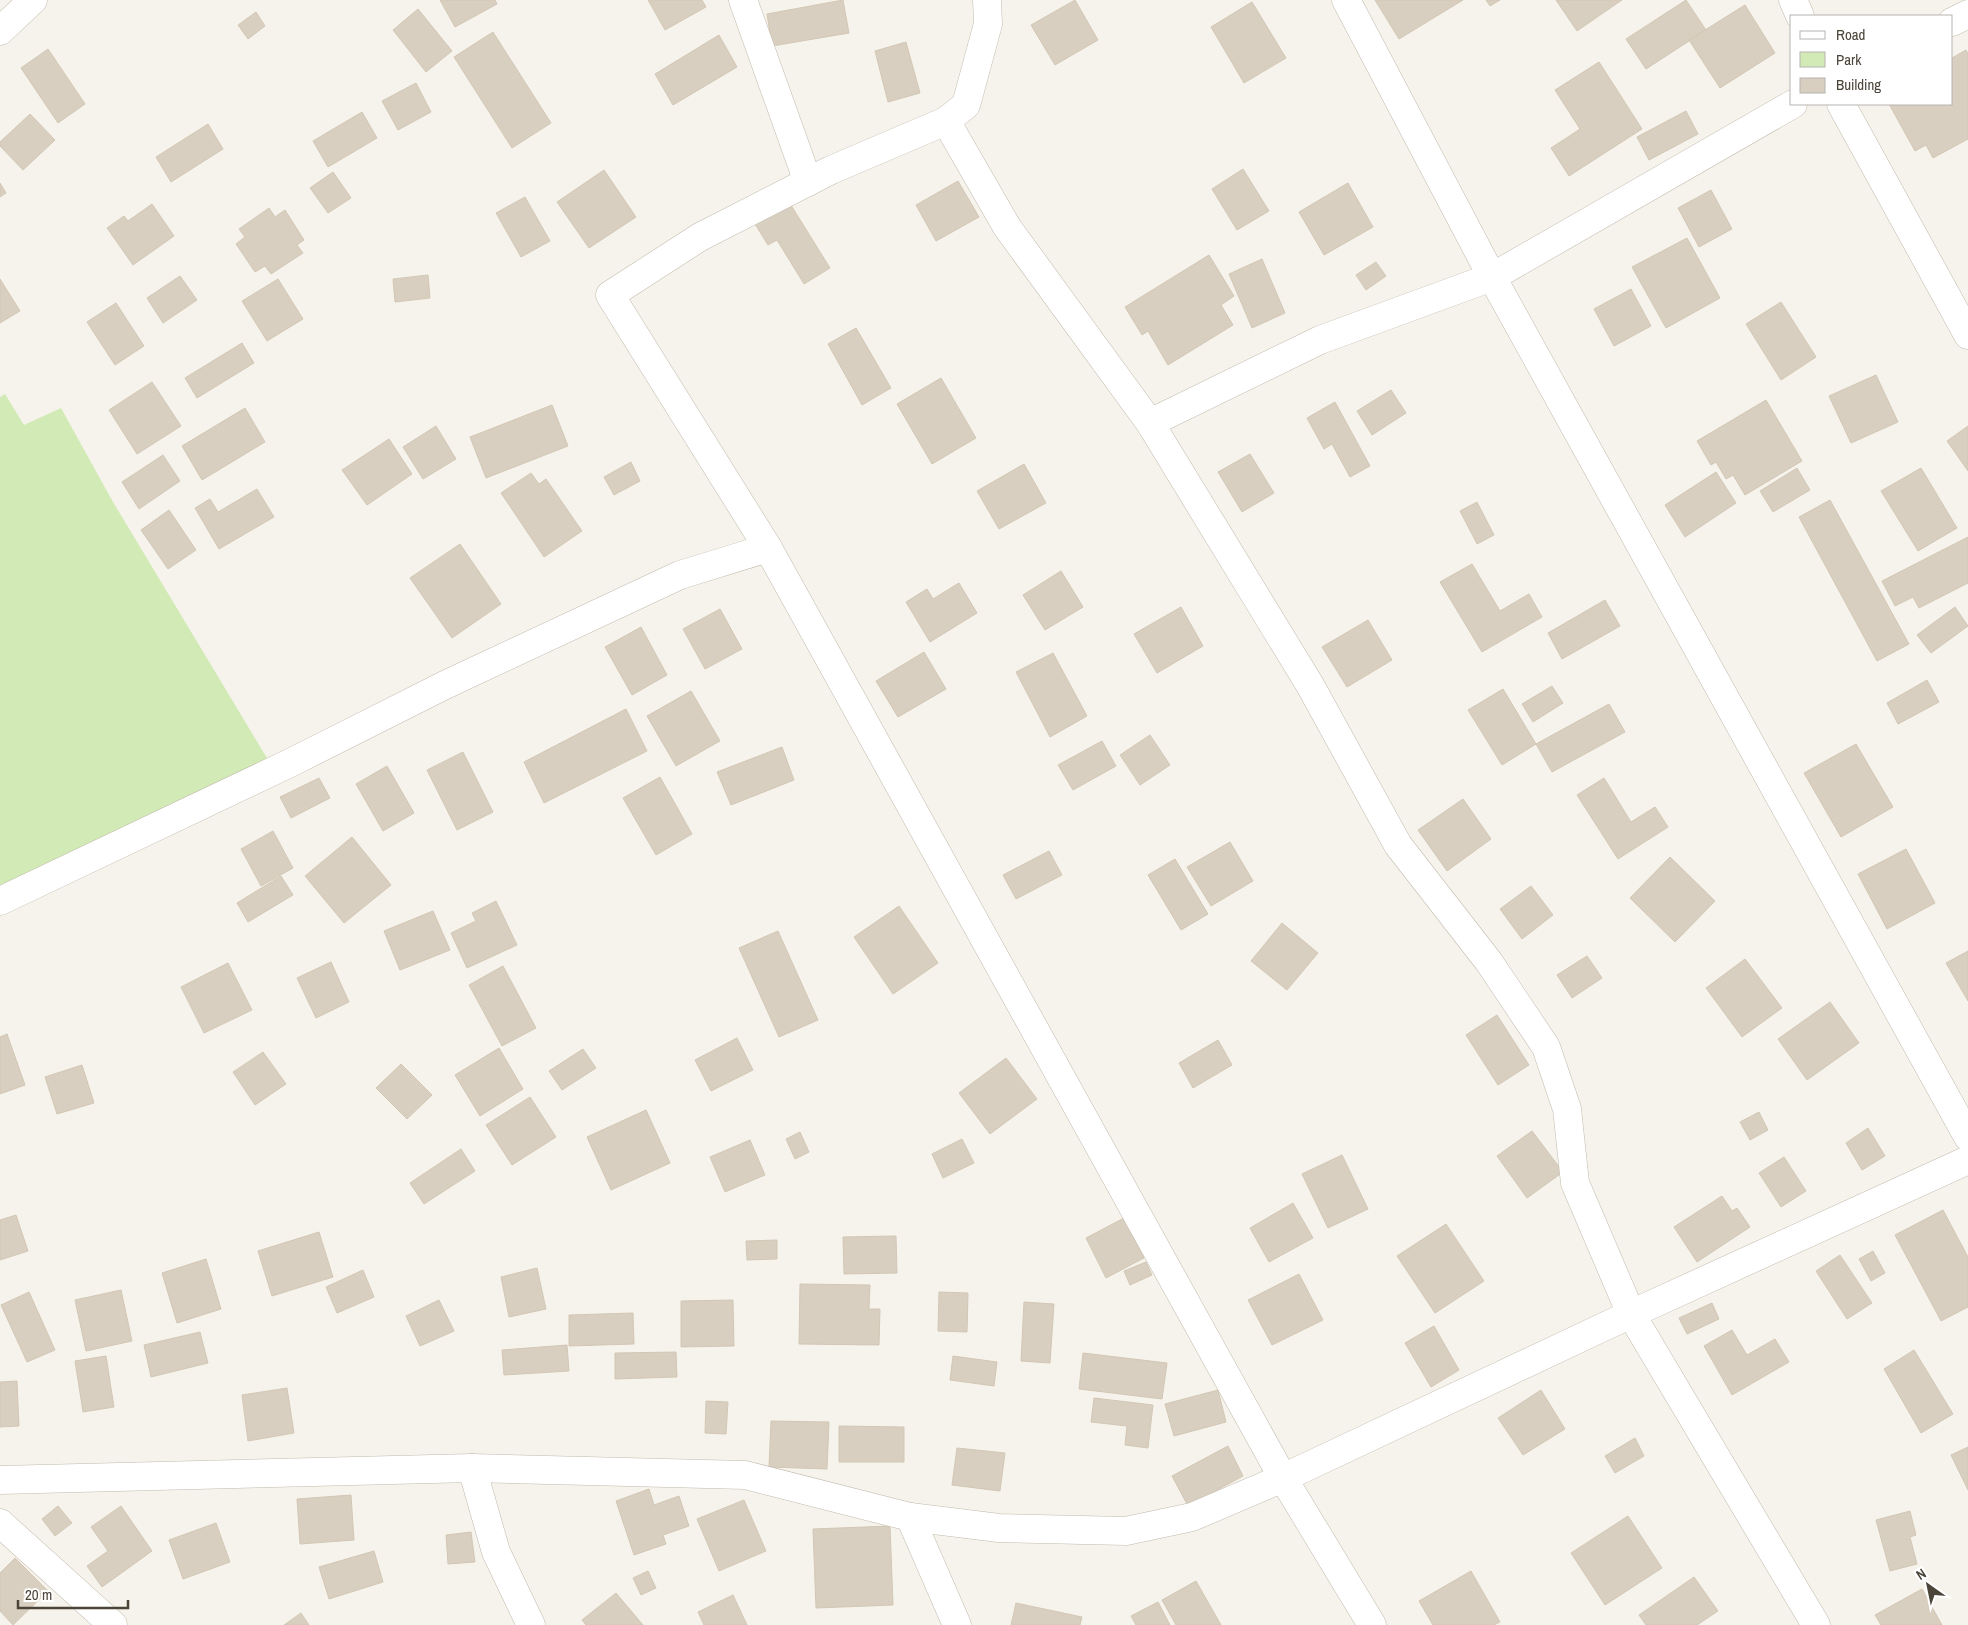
<svg xmlns="http://www.w3.org/2000/svg" width="1968" height="1625" viewBox="0 0 1968 1625" font-family="'Archivo Narrow',sans-serif">
<style>
.green{fill:#d2eab5}
.building{fill:#d8cfc1;stroke:#d3c7b4}
.lines{fill:none;stroke-linecap:round;stroke-linejoin:round}
.minor-casing{stroke:#c2bbae;stroke-width:29}
.minor{stroke:#fff;stroke-width:28}
</style>
<rect width="100%" height="100%" fill="#f6f3ec"/>
<polygon class="green" points="5,394 24,425 61,408 113,502 270,763 0,899 0,397"/>
<g class="building">
<polygon points="440,0 495,0 497,4 455,27"/>
<polygon points="648,0 702,0 706,7 665,30"/>
<polygon points="843,0 849,33 772,46 767,14"/>
<polygon points="1075,0 1098,40 1055,65 1031,25"/>
<polygon points="1375,0 1463,0 1399,39"/>
<polygon points="1486,0 1500,0 1490,6"/>
<polygon points="1556,0 1622,0 1577,31"/>
<polygon points="1686,0 1706,30 1646,69 1626,39"/>
<polygon points="1252,2 1286,58 1244,83 1211,27"/>
<polygon points="1745,5 1775,53 1720,88 1689,40"/>
<polygon points="418,9 452,51 426,72 393,30"/>
<polygon points="256,12 265,26 248,39 238,25"/>
<polygon points="493,32 551,123 512,148 454,57"/>
<polygon points="719,35 737,67 673,105 655,74"/>
<polygon points="906,42 920,93 888,102 875,51"/>
<polygon points="48,49 85,104 58,123 21,68"/>
<polygon points="1966,50 1968,54 1968,139 1933,158 1926,145 1915,151 1889,104 1952,104 1952,58"/>
<polygon points="1599,62 1642,129 1569,176 1551,148 1580,129 1555,90"/>
<polygon points="416,83 431,112 398,130 382,101"/>
<polygon points="1686,111 1698,134 1649,160 1637,137"/>
<polygon points="362,112 377,138 328,167 313,141"/>
<polygon points="30,114 55,140 23,170 0,146 0,142"/>
<polygon points="208,124 223,149 171,182 156,157"/>
<polygon points="1243,169 1269,211 1237,230 1212,189"/>
<polygon points="604,170 636,217 589,248 557,202"/>
<polygon points="333,172 351,198 328,213 310,188"/>
<polygon points="958,181 979,217 936,241 916,205"/>
<polygon points="0,183 6,193 0,197"/>
<polygon points="1348,183 1373,227 1324,255 1299,212"/>
<polygon points="1711,190 1732,229 1699,247 1678,208"/>
<polygon points="525,197 550,241 521,257 496,213"/>
<polygon points="789,202 830,268 804,284 777,240 768,245 755,224"/>
<polygon points="152,204 174,236 133,265 107,228 124,216 128,221"/>
<polygon points="269,208 275,217 285,210 304,240 297,245 303,253 271,274 265,266 255,272 236,244 245,237 239,229"/>
<polygon points="1687,238 1720,298 1666,328 1632,267"/>
<polygon points="1209,255 1234,296 1221,305 1233,325 1168,365 1148,331 1142,335 1125,307"/>
<polygon points="1262,259 1285,313 1252,328 1229,274"/>
<polygon points="1376,262 1386,276 1366,290 1356,275"/>
<polygon points="428,275 430,298 395,302 393,279"/>
<polygon points="180,276 197,300 163,323 147,298"/>
<polygon points="0,279 20,311 0,323"/>
<polygon points="278,279 303,319 267,341 242,301"/>
<polygon points="1631,289 1651,326 1614,346 1594,309"/>
<polygon points="1781,302 1816,357 1781,380 1746,324"/>
<polygon points="116,303 144,346 115,365 87,322"/>
<polygon points="856,328 891,388 862,405 828,344"/>
<polygon points="242,343 254,363 197,398 185,378"/>
<polygon points="1876,375 1898,422 1851,443 1829,396"/>
<polygon points="941,378 976,438 932,464 897,404"/>
<polygon points="152,382 181,426 137,454 109,410"/>
<polygon points="1391,390 1406,413 1372,435 1357,411"/>
<polygon points="1766,400 1802,461 1745,495 1733,475 1726,479 1716,462 1711,465 1697,441"/>
<polygon points="1335,402 1370,466 1350,477 1332,444 1324,449 1307,418"/>
<polygon points="552,405 568,446 486,478 470,437"/>
<polygon points="245,408 265,442 202,480 182,446"/>
<polygon points="436,426 456,459 423,479 403,447"/>
<polygon points="1968,426 1968,471 1947,441"/>
<polygon points="389,439 412,474 367,505 342,470"/>
<polygon points="1250,454 1274,493 1242,512 1218,472"/>
<polygon points="163,455 180,481 139,509 122,482"/>
<polygon points="631,462 640,481 614,495 604,477"/>
<polygon points="1024,464 1046,503 999,529 977,491"/>
<polygon points="1797,468 1810,490 1773,512 1760,491"/>
<polygon points="1921,468 1957,528 1918,551 1881,491"/>
<polygon points="1716,472 1736,503 1685,537 1665,505"/>
<polygon points="531,473 539,484 546,479 582,531 544,557 501,493"/>
<polygon points="257,489 274,517 219,549 195,508 210,499 218,512"/>
<polygon points="1830,500 1909,644 1877,661 1799,517"/>
<polygon points="1477,502 1494,535 1477,544 1460,511"/>
<polygon points="169,510 196,550 168,569 141,530"/>
<polygon points="1968,537 1968,583 1919,608 1913,597 1895,606 1882,581"/>
<polygon points="460,544 501,604 452,638 410,578"/>
<polygon points="1472,564 1500,611 1529,594 1542,617 1482,652 1440,582"/>
<polygon points="1061,571 1083,607 1045,630 1023,595"/>
<polygon points="959,583 977,613 930,642 906,602 927,589 933,599"/>
<polygon points="1605,600 1620,626 1562,659 1548,633"/>
<polygon points="1181,607 1203,646 1157,673 1134,634"/>
<polygon points="1955,607 1968,626 1931,653 1917,635"/>
<polygon points="720,609 742,649 705,669 683,629"/>
<polygon points="1368,620 1392,660 1347,687 1322,647"/>
<polygon points="641,627 667,675 632,695 605,647"/>
<polygon points="924,652 946,689 898,717 876,681"/>
<polygon points="1053,653 1087,716 1050,737 1016,672"/>
<polygon points="1927,680 1939,702 1898,724 1887,703"/>
<polygon points="1552,686 1563,703 1533,722 1522,704"/>
<polygon points="1503,689 1536,744 1502,765 1468,710"/>
<polygon points="691,691 720,741 676,766 647,716"/>
<polygon points="1609,704 1625,732 1552,772 1536,744"/>
<polygon points="626,709 647,751 544,803 524,762"/>
<polygon points="1150,735 1170,765 1140,785 1120,755"/>
<polygon points="1102,741 1116,766 1073,790 1058,765"/>
<polygon points="1856,744 1893,807 1841,837 1804,773"/>
<polygon points="782,747 794,780 731,805 717,772"/>
<polygon points="463,752 493,812 457,830 427,770"/>
<polygon points="387,766 414,813 383,831 356,784"/>
<polygon points="660,777 692,834 656,855 623,798"/>
<polygon points="319,778 330,798 291,818 280,797"/>
<polygon points="1604,778 1631,822 1655,807 1668,827 1618,859 1577,795"/>
<polygon points="1463,799 1491,839 1447,871 1418,830"/>
<polygon points="273,831 293,868 261,886 241,849"/>
<polygon points="352,837 391,885 344,923 305,876"/>
<polygon points="1230,842 1253,881 1211,906 1187,867"/>
<polygon points="1906,849 1935,903 1887,929 1858,874"/>
<polygon points="1049,851 1062,875 1016,899 1003,875"/>
<polygon points="1670,857 1715,901 1675,942 1630,898"/>
<polygon points="1175,859 1208,914 1181,930 1148,875"/>
<polygon points="281,876 293,895 248,922 237,903"/>
<polygon points="1531,886 1553,915 1522,939 1500,909"/>
<polygon points="496,901 517,945 467,968 451,933 476,921 472,913"/>
<polygon points="899,906 938,963 893,994 854,937"/>
<polygon points="433,911 450,950 400,970 384,931"/>
<polygon points="1282,923 1318,953 1287,990 1251,961"/>
<polygon points="778,931 818,1020 779,1037 739,948"/>
<polygon points="1968,951 1968,1001 1946,963"/>
<polygon points="1587,956 1602,978 1572,998 1557,975"/>
<polygon points="1745,959 1782,1008 1742,1037 1706,988"/>
<polygon points="331,962 349,1002 316,1018 297,978"/>
<polygon points="228,963 252,1010 204,1033 181,987"/>
<polygon points="503,966 536,1028 502,1046 469,985"/>
<polygon points="1830,1002 1859,1043 1807,1080 1778,1039"/>
<polygon points="1497,1015 1529,1065 1498,1085 1466,1035"/>
<polygon points="7,1034 25,1085 0,1094 0,1037"/>
<polygon points="737,1038 753,1070 711,1091 695,1060"/>
<polygon points="1218,1040 1232,1065 1193,1088 1179,1063"/>
<polygon points="499,1048 523,1089 480,1116 455,1075"/>
<polygon points="583,1049 596,1068 562,1090 549,1071"/>
<polygon points="263,1052 286,1084 255,1105 233,1072"/>
<polygon points="1006,1058 1037,1099 990,1134 959,1093"/>
<polygon points="401,1064 432,1095 407,1119 376,1088"/>
<polygon points="82,1065 94,1103 57,1114 45,1077"/>
<polygon points="530,1097 556,1137 512,1165 486,1125"/>
<polygon points="646,1110 670,1163 611,1190 587,1137"/>
<polygon points="1759,1112 1768,1130 1750,1140 1740,1122"/>
<polygon points="1868,1128 1885,1156 1862,1170 1846,1143"/>
<polygon points="1532,1131 1563,1172 1527,1198 1497,1156"/>
<polygon points="800,1132 809,1152 795,1159 786,1139"/>
<polygon points="962,1139 974,1163 943,1178 932,1154"/>
<polygon points="750,1140 765,1175 725,1192 710,1157"/>
<polygon points="461,1149 475,1171 424,1204 410,1183"/>
<polygon points="1342,1155 1368,1209 1328,1228 1302,1174"/>
<polygon points="1784,1157 1806,1191 1781,1207 1759,1173"/>
<polygon points="1722,1196 1732,1211 1737,1208 1750,1227 1697,1262 1674,1227"/>
<polygon points="1293,1203 1313,1238 1269,1262 1250,1228"/>
<polygon points="1943,1210 1968,1257 1968,1307 1941,1321 1895,1235"/>
<polygon points="16,1215 28,1251 0,1260 0,1220"/>
<polygon points="1124,1218 1144,1258 1106,1278 1086,1238"/>
<polygon points="1446,1224 1484,1281 1435,1313 1397,1256"/>
<polygon points="319,1232 333,1277 272,1296 258,1251"/>
<polygon points="896,1236 897,1273 844,1274 843,1237"/>
<polygon points="777,1240 777,1259 747,1260 746,1241"/>
<polygon points="1873,1251 1885,1273 1871,1281 1859,1259"/>
<polygon points="1840,1255 1872,1303 1847,1319 1816,1271"/>
<polygon points="206,1259 221,1309 177,1323 162,1273"/>
<polygon points="1146,1262 1152,1275 1130,1285 1124,1271"/>
<polygon points="537,1268 546,1309 509,1317 501,1277"/>
<polygon points="363,1270 374,1297 337,1313 326,1287"/>
<polygon points="1299,1274 1323,1320 1272,1345 1248,1300"/>
<polygon points="800,1284 870,1285 869,1309 880,1309 879,1345 799,1344"/>
<polygon points="121,1290 132,1341 86,1351 75,1300"/>
<polygon points="29,1292 55,1350 27,1362 1,1305"/>
<polygon points="939,1292 968,1293 967,1332 938,1331"/>
<polygon points="439,1300 454,1331 420,1346 406,1316"/>
<polygon points="733,1300 734,1346 681,1347 681,1301"/>
<polygon points="1024,1302 1054,1304 1050,1363 1021,1361"/>
<polygon points="1712,1303 1719,1319 1687,1334 1679,1318"/>
<polygon points="633,1313 634,1344 569,1346 569,1315"/>
<polygon points="1434,1326 1459,1370 1431,1387 1405,1343"/>
<polygon points="1732,1330 1747,1355 1775,1339 1789,1362 1732,1395 1704,1346"/>
<polygon points="200,1332 208,1363 151,1377 144,1345"/>
<polygon points="567,1345 569,1371 504,1375 502,1350"/>
<polygon points="1914,1350 1953,1414 1921,1433 1884,1369"/>
<polygon points="676,1352 677,1377 615,1379 615,1353"/>
<polygon points="1083,1353 1167,1363 1162,1399 1079,1389"/>
<polygon points="106,1356 114,1407 83,1412 75,1361"/>
<polygon points="953,1356 997,1362 994,1386 950,1380"/>
<polygon points="17,1381 19,1426 0,1427 0,1382"/>
<polygon points="287,1388 294,1433 248,1441 242,1395"/>
<polygon points="1218,1390 1226,1422 1174,1436 1165,1404"/>
<polygon points="1541,1390 1565,1429 1523,1455 1498,1418"/>
<polygon points="1094,1398 1153,1405 1148,1448 1125,1445 1127,1426 1091,1422"/>
<polygon points="706,1401 728,1402 726,1434 705,1433"/>
<polygon points="771,1421 829,1422 827,1469 769,1467"/>
<polygon points="839,1426 904,1427 904,1462 839,1462"/>
<polygon points="1635,1438 1644,1456 1615,1473 1605,1456"/>
<polygon points="1228,1446 1243,1476 1188,1506 1172,1476"/>
<polygon points="1968,1447 1968,1490 1951,1455"/>
<polygon points="957,1448 1005,1453 1000,1491 952,1485"/>
<polygon points="649,1489 654,1505 679,1496 689,1526 663,1535 666,1544 634,1555 616,1501"/>
<polygon points="351,1495 354,1540 300,1544 297,1499"/>
<polygon points="744,1500 766,1551 719,1571 697,1519"/>
<polygon points="58,1506 72,1523 55,1536 42,1519"/>
<polygon points="121,1506 152,1551 102,1587 87,1566 108,1551 91,1527"/>
<polygon points="1910,1511 1916,1535 1910,1537 1917,1564 1890,1571 1876,1520"/>
<polygon points="1628,1516 1662,1568 1605,1605 1571,1553"/>
<polygon points="216,1523 230,1562 183,1579 169,1540"/>
<polygon points="890,1526 893,1605 816,1608 813,1529"/>
<polygon points="471,1532 475,1562 448,1564 446,1535"/>
<polygon points="374,1551 383,1582 329,1599 319,1567"/>
<polygon points="15,1558 48,1591 13,1625 0,1611 0,1573"/>
<polygon points="648,1571 656,1588 641,1595 633,1578"/>
<polygon points="1471,1571 1500,1622 1494,1625 1433,1625 1419,1601"/>
<polygon points="1694,1577 1718,1611 1697,1625 1646,1625 1639,1615"/>
<polygon points="1196,1581 1221,1625 1176,1625 1162,1600"/>
<polygon points="1922,1589 1942,1625 1881,1625 1875,1615"/>
<polygon points="616,1593 643,1625 586,1625 582,1620"/>
<polygon points="733,1595 747,1625 704,1625 698,1612"/>
<polygon points="1158,1602 1170,1625 1136,1625 1131,1616"/>
<polygon points="1016,1603 1082,1617 1080,1625 1011,1625"/>
<polygon points="301,1613 309,1625 284,1625"/>
</g>
<g class="lines">
<g class="minor-casing">
<g id="minor">
<polyline points="743,0 808,182"/>
<polyline points="987,0 988,24 966,105 946,121 1007,227 1150,423 1310,685 1398,845 1489,962 1546,1047 1567,1109 1575,1183 1631,1314 1816,1625"/>
<polyline points="1346,0 1492,277 1968,1137"/>
<polyline points="1793,0 1800,16"/>
<polyline points="1952,22 1968,14"/>
<polyline points="0,31 33,0"/>
<polyline points="1841,104 1968,335"/>
<polyline points="946,121 831,170 700,237 610,295 768,548 1283,1478 1372,1625"/>
<polyline points="1150,423 1320,340 1492,277 1793,104"/>
<polyline points="0,901 290,763 445,685 680,575 768,548"/>
<polyline points="472,1468 496,1552 531,1625"/>
<polyline points="0,1480 472,1468 745,1475 910,1517 999,1528 1126,1531 1192,1517 1283,1478 1631,1314 1968,1160"/>
<polyline points="910,1517 957,1625"/>
<polyline points="0,1523 113,1625"/>
</g>
</g>
<use href="#minor" class="minor"/>
</g>
<rect x="1790" y="15" width="162" height="90" fill="#ffffff" stroke="#b7b4b0"/>
<rect x="1800" y="31" width="25" height="8" fill="#ffffff" stroke="#b7b4b0"/>
<text x="1836" y="40" font-size="15" fill="#4b4439">Road</text>
<rect x="1800" y="52" width="25" height="15" fill="#d2eab5" stroke="#b7b4b0"/>
<text x="1836" y="65" font-size="15" fill="#4b4439">Park</text>
<rect x="1800" y="78" width="25" height="15" fill="#d8cfc1" stroke="#b7b4b0"/>
<text x="1836" y="90" font-size="15" fill="#4b4439">Building</text>
<g transform="translate(1928 1585) rotate(327)" stroke="#ffffff" stroke-width="4" paint-order="stroke">
<path d="M0-4L9 19L0 12L-9 19Z" fill="#4b4439"/>
<text y="-8" font-size="14" font-weight="bold" text-anchor="middle" fill="#4b4439">N</text>
</g>
<path d="M18 1600v8h110v-8" fill="none" stroke="#4b4439" stroke-width="2.5"/>
<text x="25" y="1600" font-size="15" fill="#4b4439" stroke="#ffffff" stroke-width="4" paint-order="stroke">20 m</text>
</svg>
